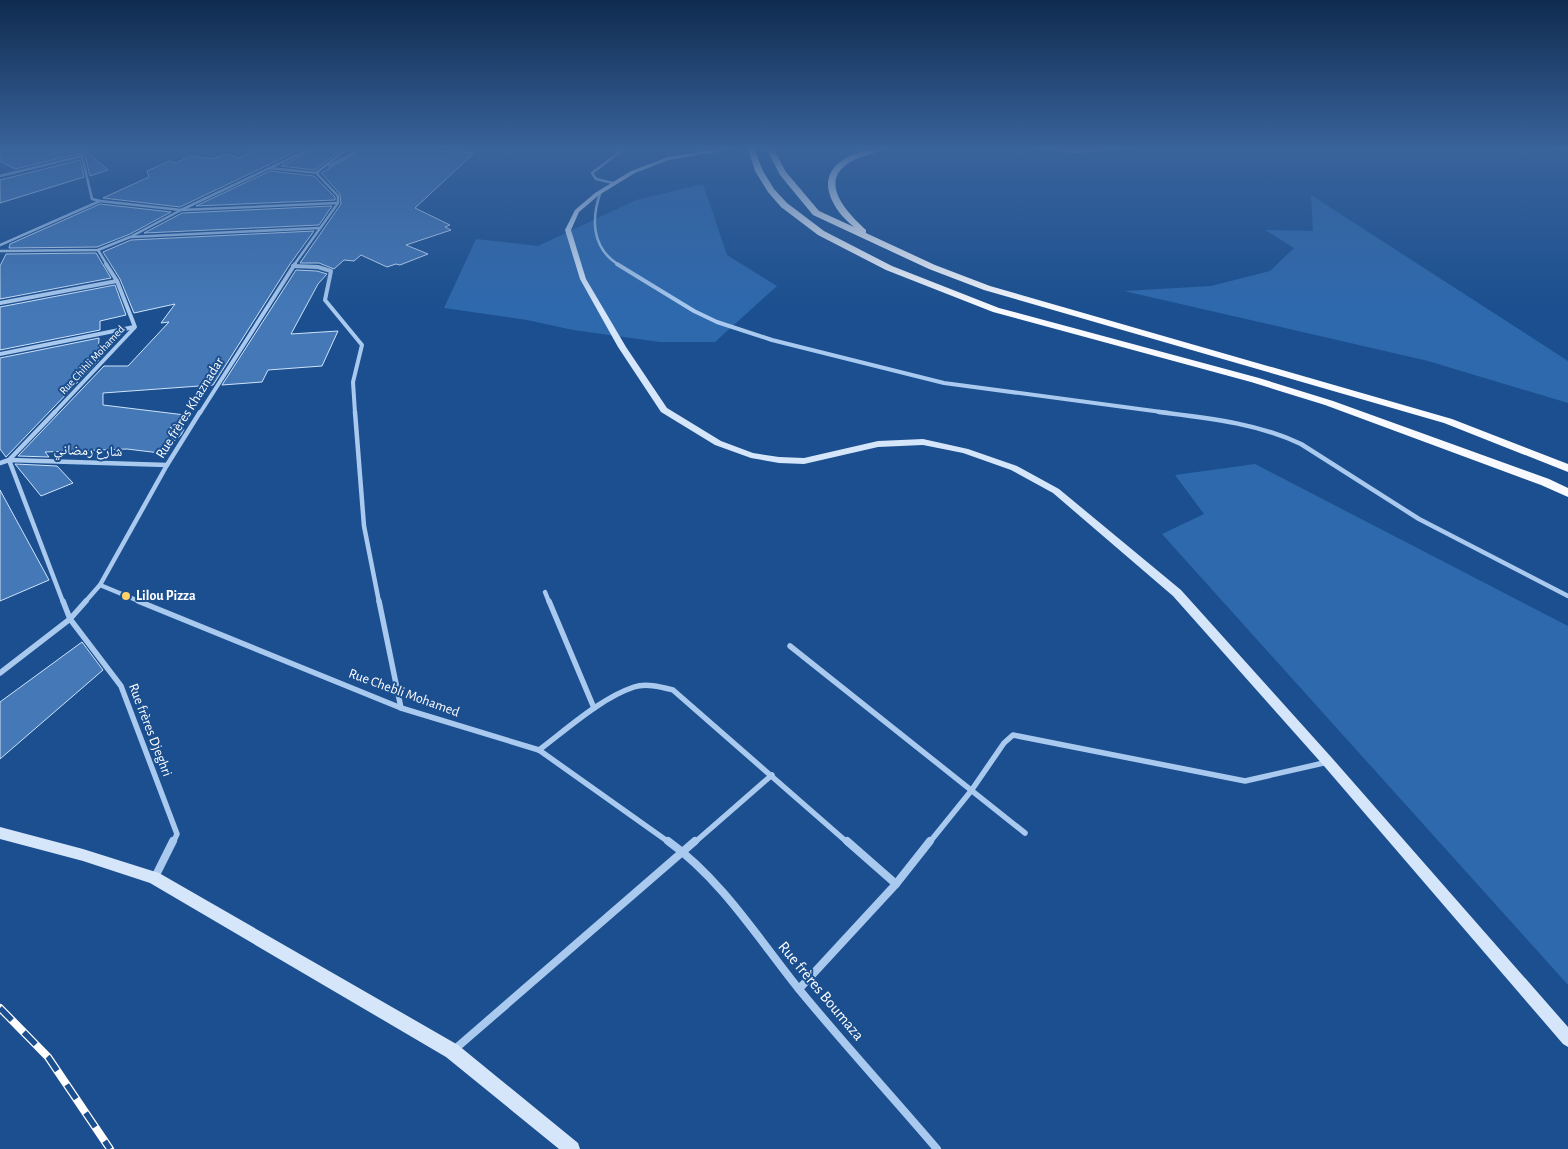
<svg xmlns="http://www.w3.org/2000/svg" width="1568" height="1149" viewBox="0 0 1568 1149" font-family="'Alegreya Sans','Noto Naskh Arabic',sans-serif">
<style>
.green{fill:#2e69ad}
.building{fill:#4478b7;stroke:#cfe3fa}
.lines{fill:none;stroke-linecap:round;stroke-linejoin:round}
.service{stroke:#a9c9ee;stroke-width:2}
.minor-far4{stroke:#a9c9ee;stroke-width:2.5}
.minor-far3{stroke:#a9c9ee;stroke-width:4}
.minor-far2{stroke:#a9c9ee;stroke-width:4.5}
.minor-far1{stroke:#a9c9ee;stroke-width:5.5}
.minor{stroke:#a9c9ee;stroke-width:8}
.secondary{fill:#d6e6fa;fill-rule:evenodd}
.trunk{fill:#f8faff;fill-rule:evenodd}
.rail-casing{stroke:#fff;stroke-width:8}
.rail{stroke:#1b4f8f;stroke-width:5.5;stroke-dasharray:17;stroke-linecap:butt}
.poi-dot{fill:#ffd166;stroke:#1b4f8f;stroke-width:2}
.labels{text-anchor:middle;dominant-baseline:central;stroke-width:4;stroke-linejoin:round;paint-order:stroke}
.far-street-label{font-size:11px;fill:#fff;stroke:#1b4f8f}
.street-label{font-size:14px;fill:#fff;stroke:#1b4f8f}
.poi-label{font-size:14px;font-weight:bold;fill:#fff;stroke:#1b4f8f;text-anchor:start}
.near-street-label{font-size:16px;fill:#fff;stroke:#1b4f8f}
</style>
<rect width="100%" height="100%" fill="#1b4f8f"/>
<g class="green">
<polygon points="703,184 727,255 777,286 715,342 660,342 573,330 527,320 444,308 476,239 538,246 636,200"/>
<polygon points="1311,195 1568,361 1568,403 1428,361 1124,291 1211,286 1270,271 1294,248 1265,230 1313,231"/>
<polygon points="1255,464 1568,626 1568,985 1162,534 1204,514 1175,475"/>
</g>
<g class="building">
<polygon points="0,148 82,148 108,170 90,176 85,155 82,153 15,169 0,161"/>
<polygon points="260,148 304,148 180,207 103,198 149,177 147,171 169,161 176,163 191,156 212,159 228,154 238,158"/>
<polygon points="317,148 343,148 315,170 281,166"/>
<polygon points="365,148 439,148 436,151 474,153 415,208 450,225 445,227 451,230 406,245 428,254 400,265 396,264 387,267 361,255 354,261 344,260 334,269 319,263 300,263 341,204 340,194 321,173"/>
<polygon points="80,160 84,177 0,203 0,180"/>
<polygon points="270,171 314,176 335,197 335,200 196,206"/>
<polygon points="100,204 171,212 130,234 97,247 9,248 10,244"/>
<polygon points="332,206 319,225 144,233 182,213"/>
<polygon points="314,231 290,264 213,385 103,393 103,405 185,415 170,428 184,429 181,435 160,453 127,449 45,452 49,457 18,456 104,366 128,366 169,322 161,323 175,304 134,313 120,279 103,252 131,240"/>
<polygon points="96,253 111,278 0,299 0,266 6,254"/>
<polygon points="296,270 317,271 327,274 318,284 291,334 338,331 322,366 268,370 262,382 222,385"/>
<polygon points="115,285 126,315 100,321 100,330 0,350 0,307"/>
<polygon points="99,338 98,361 6,457 0,449 0,358"/>
<polygon points="15,464 57,466 73,483 41,496"/>
<polygon points="0,490 49,580 0,601"/>
<polygon points="82,642 103,670 0,759 0,702"/>
</g>
<g class="lines">
<polyline class="service" points="1559,148 1568,150"/>
<g class="minor-far4">
<polyline points="329,166 362,148"/>
<polyline points="269,168 318,173"/>
<polyline points="0,176 82,156 92,199 100,201 181,210 338,203"/>
<polyline points="613,183 596,179 592,173 625,148"/>
<path d="M601,191C591,218 591,248 619,265"/>
<polyline points="132,236 181,210 312,148"/>
<polyline points="0,245 100,201"/>
<polyline points="98,250 107,265"/>
<polyline points="0,251 98,250 130,237 320,228"/>
<polyline points="294,265 338,203 338,196 316,173 348,148"/>
</g>
<g class="minor-far3">
<polyline points="617,264 694,311 717,322 772,340 944,383 1169,413"/>
<polyline points="293,266 318,267 331,271 325,300 362,345 353,382 355,413"/>
<polyline points="0,303 117,281"/>
<polyline points="0,354 134,327"/>
<polyline points="54,413 135,327 117,281 106,264"/>
<polyline points="200,413 295,264"/>
</g>
<g class="minor-far2">
<polyline points="355,412 364,526 379,602"/>
<path d="M1159,412C1207,418 1257,423 1301,444L1419,519L1568,596"/>
<polyline points="0,463 9,460 55,412"/>
<polyline points="100,585 141,602"/>
<polyline points="545,592 549,602"/>
<polyline points="63,602 9,460 167,465"/>
<polyline points="85,602 100,585 167,465 200,412"/>
</g>
<g class="minor-far1">
<polyline points="63,601 70,619 121,686 177,834 173,843"/>
<polyline points="138,601 401,708 539,750 670,843"/>
<polyline points="379,601 401,708"/>
<polyline points="549,601 594,708"/>
<polyline points="790,646 1025,833"/>
<polyline points="0,673 70,619 86,601"/>
<path d="M539,750C567,729 601,698 634,687C646,683 661,687 673,690L848,843"/>
<polyline points="694,843 772,775"/>
<polyline points="929,843 971,791 1004,743 1013,735 1245,781 1328,762"/>
</g>
<g class="minor">
<path d="M668,841C721,879 758,938 798,988C843,1043 891,1095 937,1149"/>
<polyline points="847,841 896,884"/>
<polyline points="155,877 173,841"/>
<polyline points="799,989 896,884 930,841"/>
<polyline points="455,1049 695,841"/>
</g>
<g class="secondary">
<polygon points="725,148 737,148 669,160 635,173 599,195 579,212 571,230 586,279 626,347 667,408 721,441 753,453 779,457 804,458 878,441 923,439 968,449 1017,466 1059,489 1181,590 1332,758 1568,1027 1568,1047 1563,1044 1324,766 1173,596 1053,493 1011,470 963,453 923,445 878,447 804,464 779,463 751,458 715,445 661,412 618,347 580,279 565,230 575,210 595,193 631,171 668,157"/>
<polygon points="1034,148 1077,149 1139,148 1077,153"/>
<polygon points="0,827 83,849 159,873 458,1045 578,1143 580,1149 559,1149 446,1057 150,883 83,861 0,839"/>
</g>
<g class="trunk">
<polygon points="720,148 728,148 728,149 725,151"/>
<polygon points="748,148 754,148 763,171 774,189 787,203 824,231 892,266 999,308 1259,378 1333,401 1549,479 1568,488 1568,497 1541,485 1325,405 1251,382 993,312 886,270 818,235 781,207 768,192 755,171"/>
<path d="M766,148H773L786,172L819,211L854,227C843,218 833,207 829,192C821,161 862,148 885,148C876,154 863,155 852,161C816,181 847,212 866,230V233L935,265L990,286L1452,419L1568,464V472L1444,423L984,290L929,269L813,215L780,175Z"/>
</g>
<g class="rail-casing">
<polyline id="rail" points="0,1008 48,1057 110,1149"/>
</g>
<use href="#rail" class="rail"/>
</g>
<linearGradient id="sky" x2="0" y2="1"><stop stop-color="#0f2b4f"/><stop offset="0.48" stop-color="#39639b"/><stop offset="1" stop-color="#39639b" stop-opacity="0"/></linearGradient>
<rect width="1568" height="309" fill="url(#sky)"/>
<circle class="poi-dot" cx="126" cy="596" r="5"/>
<g class="labels">
<g class="far-street-label">
<text transform="translate(92 360) rotate(-47)">Rue Chihli Mohamed</text>
</g>
<g class="street-label">
<text transform="translate(190 408) rotate(-58)">Rue frères Khaznadar</text>
<text transform="translate(88 451) rotate(2)">شارع رمضاني</text>
<text transform="translate(404 693) rotate(20)">Rue Chebli Mohamed</text>
<text transform="translate(150 730) rotate(69)">Rue frères Djeghri</text>
</g>
<g class="poi-label">
<text x="136" y="596">Lilou Pizza</text>
</g>
<g class="near-street-label">
<text transform="translate(821 991) rotate(50)">Rue frères Boumaza</text>
</g>
</g>
</svg>
